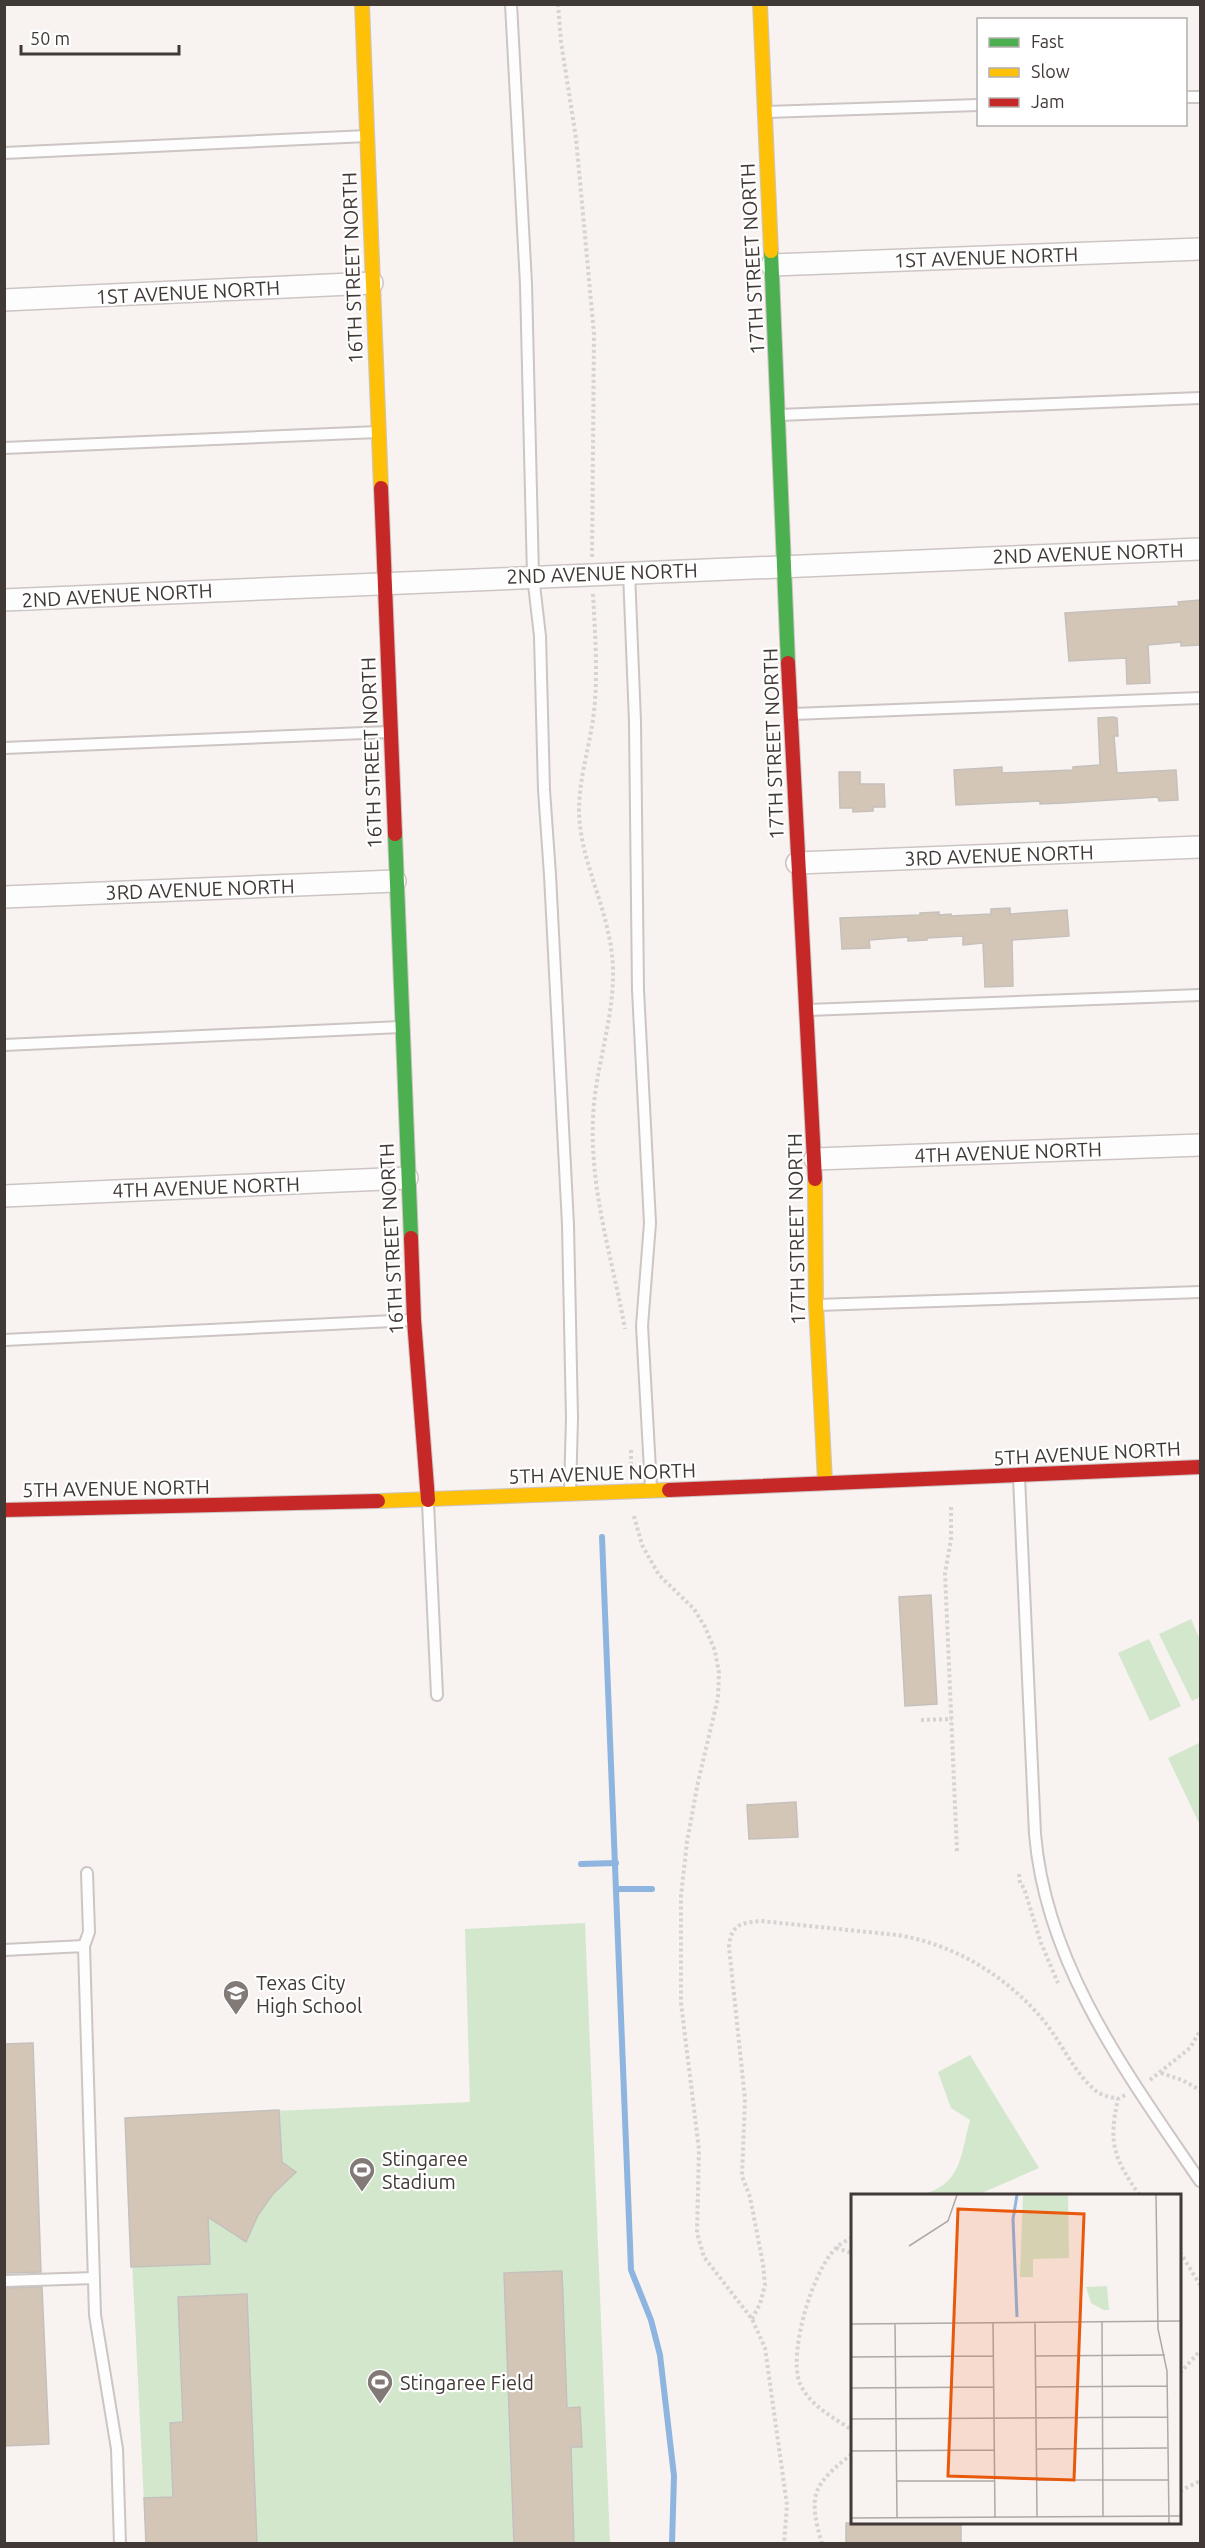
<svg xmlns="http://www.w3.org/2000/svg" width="1205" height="2548" viewBox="0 0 1205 2548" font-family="Ubuntu,sans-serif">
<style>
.pitch{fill:#d3e7cd}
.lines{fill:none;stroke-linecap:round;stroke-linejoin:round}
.stream{stroke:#8eb4e0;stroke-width:6}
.building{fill:#d3c6b7;stroke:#c5c0bc;stroke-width:1.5}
.lane-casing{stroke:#ccc5c3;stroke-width:14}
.street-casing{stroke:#ccc5c3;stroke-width:24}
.fast-casing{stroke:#ccc5c3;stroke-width:16}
.slow-casing{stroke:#ccc5c3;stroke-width:16}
.jam-casing{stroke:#ccc5c3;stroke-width:16}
.path{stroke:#d6d3d3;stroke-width:4;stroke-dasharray:3 3;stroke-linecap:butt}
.lane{stroke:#fefdfd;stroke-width:10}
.street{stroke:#fefdfd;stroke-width:21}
.fast{stroke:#4caf50;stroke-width:14}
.slow{stroke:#ffc107;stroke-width:14}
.jam{stroke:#c62828;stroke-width:14}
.labels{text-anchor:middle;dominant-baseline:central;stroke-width:4.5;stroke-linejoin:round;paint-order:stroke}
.street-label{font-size:20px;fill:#413936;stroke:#fff}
.poi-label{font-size:20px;fill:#413936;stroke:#fff;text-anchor:start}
.inset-river{fill:none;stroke:#8eb4e0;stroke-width:3}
.inset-road{fill:none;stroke:#afa8a6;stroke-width:1.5}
.view{fill:#e8590c;fill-opacity:0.15;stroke:#e8590c;stroke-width:3}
.inset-edge{fill:none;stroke:#413936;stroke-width:3}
</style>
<rect width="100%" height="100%" fill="#f8f2f0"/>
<g class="pitch">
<polygon points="1191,1619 1200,1640 1200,1697 1192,1701 1159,1634"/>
<polygon points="1149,1639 1181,1706 1150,1721 1118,1653"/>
<polygon points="1199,1743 1200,1746 1200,1825 1168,1758"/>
<polygon points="585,1923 610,2543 146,2543 125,2118 470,2102 465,1929"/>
<path d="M970,2055L1039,2168L977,2195H920C962,2185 960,2157 970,2120L951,2108L938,2072Z"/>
</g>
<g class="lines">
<g class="stream">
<polyline points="602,1537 631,2270 651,2320 660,2355 674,2476 672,2544"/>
<polyline points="581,1864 616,1863"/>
<polyline points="617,1889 652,1889"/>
</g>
</g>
<g class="building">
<polygon points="1200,600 1200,645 1181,646 1181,642 1148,645 1150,683 1127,684 1126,658 1069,661 1065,613 1179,606 1178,602"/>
<polygon points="1113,717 1117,718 1118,736 1114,736 1117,773 1176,770 1178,800 1159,801 1158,797 1063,803 1040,804 1040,801 956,805 954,770 1002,767 1002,773 1073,770 1073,767 1100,765 1098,718"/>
<polygon points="839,772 860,772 860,784 884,784 885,807 873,807 873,811 853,812 853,808 840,808"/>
<polygon points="1010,908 1010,914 1067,910 1069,936 1012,940 1013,986 985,987 983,943 963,945 963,936 927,938 927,940 908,941 908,937 869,940 870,948 842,949 840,918 920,915 920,913 939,912 939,915 951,914 951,916 991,914 991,909"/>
<polygon points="931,1595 937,1704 905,1706 899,1597"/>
<polygon points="796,1802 798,1837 749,1839 747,1805"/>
<polygon points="33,2043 41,2272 4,2273 4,2044"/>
<polygon points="279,2110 282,2162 296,2172 273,2194 258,2215 246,2242 208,2217 210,2264 131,2267 125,2118"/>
<polygon points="562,2271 567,2408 580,2407 582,2447 571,2447 574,2544 514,2544 504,2273"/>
<polygon points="42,2287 49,2444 4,2446 4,2288"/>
<polygon points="247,2294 257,2544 146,2544 144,2498 173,2497 170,2423 183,2422 178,2297"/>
<rect x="846" y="2523" width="115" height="21"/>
</g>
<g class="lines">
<g class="lane-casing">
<g id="lane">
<polyline points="511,4 526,284 533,576 540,636 544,790 550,875 568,1225 572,1418 570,1493"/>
<polyline points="1186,97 1200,97"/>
<polyline points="766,112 978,105"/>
<polyline points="4,153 367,136"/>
<polyline points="779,415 1200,398"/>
<polyline points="4,448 378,432"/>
<polyline points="629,572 635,722 638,990 650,1223 642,1326 651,1488"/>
<polyline points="793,714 1200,698"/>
<polyline points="4,748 389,732"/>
<polyline points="808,1010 1200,995"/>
<polyline points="4,1045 401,1027"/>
<polyline points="817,1305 1200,1292"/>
<polyline points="4,1340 413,1320"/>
<path d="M1019,1477L1035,1834C1046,1966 1128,2075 1200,2181"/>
<polyline points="428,1503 437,1695"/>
<polyline points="84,1946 89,1932 87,1873"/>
<polyline points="4,1950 84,1946 95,2315 117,2449 120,2544"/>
<polyline points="4,2281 94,2278"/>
</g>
</g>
<g class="street-casing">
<g id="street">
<polyline points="772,265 1200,249"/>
<polyline points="4,300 372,283"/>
<polyline points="4,600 1200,549"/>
<polyline points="797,863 1200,847"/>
<polyline points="4,897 395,881"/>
<polyline points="815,1159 1200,1145"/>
<polyline points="4,1196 407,1178"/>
</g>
</g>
<g class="fast-casing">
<g id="fast">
<polyline points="771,251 788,663"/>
<polyline points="395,834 411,1238"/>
</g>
</g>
<g class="slow-casing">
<g id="slow">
<polyline points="362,4 381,488"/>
<polyline points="760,4 771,251"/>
<polyline points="815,1179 816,1305 825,1482"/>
<polyline points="378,1501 669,1490"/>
</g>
</g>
<g class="jam-casing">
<g id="jam">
<polyline points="381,488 395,834"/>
<polyline points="788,663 815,1179"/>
<polyline points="411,1238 414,1320 428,1500"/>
<polyline points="669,1490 1200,1467"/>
<polyline points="4,1510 378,1501"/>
</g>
</g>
<g class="path">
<polyline points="558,4 561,42 576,138 594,334 592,557"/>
<path d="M593,594C595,633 598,673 594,712C590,746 579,777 579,811C580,865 612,913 613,970C614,1020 595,1068 593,1118C590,1193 612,1256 625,1329"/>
<polyline points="631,1450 631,1466"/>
<polyline points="951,1507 951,1540 945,1573 957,1852"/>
<polyline points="634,1516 642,1545 659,1575 694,1609 705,1627 715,1651 719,1673 718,1698 698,1782 687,1842 681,1896 681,2003 699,2150 697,2233 704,2257 752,2319 765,2348 787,2505 784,2544"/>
<polyline points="921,1720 952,1719"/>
<polyline points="1019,1874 1020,1883 1024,1888 1041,1943 1058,1983"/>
<polyline points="1161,2073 1182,2080 1200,2090"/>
<polyline points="1150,2080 1190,2048 1200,2031"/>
<path d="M1125,2095L1118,2099C1108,2144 1114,2158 1140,2196"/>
<path d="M852,2238C847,2240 841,2243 837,2247C813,2269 789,2350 799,2381C807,2404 834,2418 852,2430"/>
<polyline points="836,2248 852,2253"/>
<polyline points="1180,2252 1200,2285"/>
<path d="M752,2319L760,2304L765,2285L763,2264L750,2197L742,2176L745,2099L729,1947C731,1924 741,1923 761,1921L897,1935C954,1944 1007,1976 1044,2021C1062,2043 1074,2073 1096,2091C1102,2096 1111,2097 1118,2099"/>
<polyline points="1180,2373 1200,2351"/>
<polyline points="1180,2491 1200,2481"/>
<path d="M822,2544C808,2495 812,2485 852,2454"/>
</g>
<use href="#lane" class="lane"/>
<use href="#street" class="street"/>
<use href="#fast" class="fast"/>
<use href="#slow" class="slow"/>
<use href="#jam" class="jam"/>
</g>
<defs>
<g id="school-pin" transform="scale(1.35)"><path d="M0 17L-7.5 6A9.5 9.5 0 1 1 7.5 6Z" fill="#817a77" stroke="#fff"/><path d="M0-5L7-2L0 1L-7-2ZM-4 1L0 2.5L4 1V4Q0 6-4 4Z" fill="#fff"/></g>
<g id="stadium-pin" transform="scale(1.35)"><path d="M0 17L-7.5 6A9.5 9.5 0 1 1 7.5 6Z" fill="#817a77" stroke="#fff"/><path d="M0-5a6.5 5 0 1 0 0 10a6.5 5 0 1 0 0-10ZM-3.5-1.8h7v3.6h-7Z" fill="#fff"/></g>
</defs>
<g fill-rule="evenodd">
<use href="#school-pin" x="236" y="1993"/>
<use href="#stadium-pin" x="362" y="2170"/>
<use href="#stadium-pin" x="380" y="2382"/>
</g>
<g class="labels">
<g class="street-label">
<text transform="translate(986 257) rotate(-2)">1ST AVENUE NORTH</text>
<text transform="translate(752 259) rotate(-93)">17TH STREET NORTH</text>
<text transform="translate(352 268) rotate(-92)">16TH STREET NORTH</text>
<text transform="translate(188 292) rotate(-3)">1ST AVENUE NORTH</text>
<text transform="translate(1088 553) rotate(-2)">2ND AVENUE NORTH</text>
<text transform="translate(602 573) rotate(-2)">2ND AVENUE NORTH</text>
<text transform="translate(117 595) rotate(-3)">2ND AVENUE NORTH</text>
<text transform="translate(773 744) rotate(-92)">17TH STREET NORTH</text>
<text transform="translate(371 753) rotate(-92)">16TH STREET NORTH</text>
<text transform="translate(999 855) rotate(-2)">3RD AVENUE NORTH</text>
<text transform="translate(200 889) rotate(-2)">3RD AVENUE NORTH</text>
<text transform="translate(1008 1152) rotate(-2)">4TH AVENUE NORTH</text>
<text transform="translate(206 1187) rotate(-2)">4TH AVENUE NORTH</text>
<text transform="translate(796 1229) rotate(-91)">17TH STREET NORTH</text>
<text transform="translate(391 1239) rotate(-93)">16TH STREET NORTH</text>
<text transform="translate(1087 1453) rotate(-3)">5TH AVENUE NORTH</text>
<text transform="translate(602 1473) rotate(-2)">5TH AVENUE NORTH</text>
<text transform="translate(116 1488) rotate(-1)">5TH AVENUE NORTH</text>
</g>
<g class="poi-label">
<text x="256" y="1982">Texas City<tspan x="256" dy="23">High School</tspan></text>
<text x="382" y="2158">Stingaree<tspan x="382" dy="23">Stadium</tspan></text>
<text x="400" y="2382">Stingaree Field</text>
</g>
</g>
<g transform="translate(851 2194)">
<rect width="330" height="330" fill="#f8f2f0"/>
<path d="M172,1H217L218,64L182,65V83H169ZM256,92L258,116H253L240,109L235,93Z" fill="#d3e7cd"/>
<path class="inset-river" d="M166,1L162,25L166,123"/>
<path class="inset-road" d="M305,1L307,135L316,177L318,329M58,52L97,27L106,1M142,128L144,323M184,128L186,323M251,128L252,322M44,129L46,323M0,130L330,127M185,162L314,161M0,163L142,162M185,193L316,192M0,194L143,193M0,225L316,223M185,255L316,254M0,257L144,256M186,286H317M45,287H144M0,324L330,322"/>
<path class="view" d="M107,15L233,20L223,286L97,282Z"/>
<rect width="330" height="330" class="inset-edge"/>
</g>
<rect width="1205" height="2548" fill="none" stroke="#413936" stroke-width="12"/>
<rect x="977" y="18" width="210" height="108" fill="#ffffff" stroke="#b3b0af" stroke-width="1.5"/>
<rect x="989" y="38" width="30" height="9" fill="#4caf50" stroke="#b3b0af" stroke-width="1.5"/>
<text x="1031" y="48" font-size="18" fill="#413936">Fast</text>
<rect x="989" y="68" width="30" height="9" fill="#ffc107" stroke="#b3b0af" stroke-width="1.5"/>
<text x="1031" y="78" font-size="18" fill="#413936">Slow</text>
<rect x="989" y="98" width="30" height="9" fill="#c62828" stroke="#b3b0af" stroke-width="1.5"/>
<text x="1031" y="108" font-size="18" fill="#413936">Jam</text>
<path d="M21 45v9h158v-9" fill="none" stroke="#413936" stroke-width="3"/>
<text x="30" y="45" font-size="18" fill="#413936" stroke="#ffffff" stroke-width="4.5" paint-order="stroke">50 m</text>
</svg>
